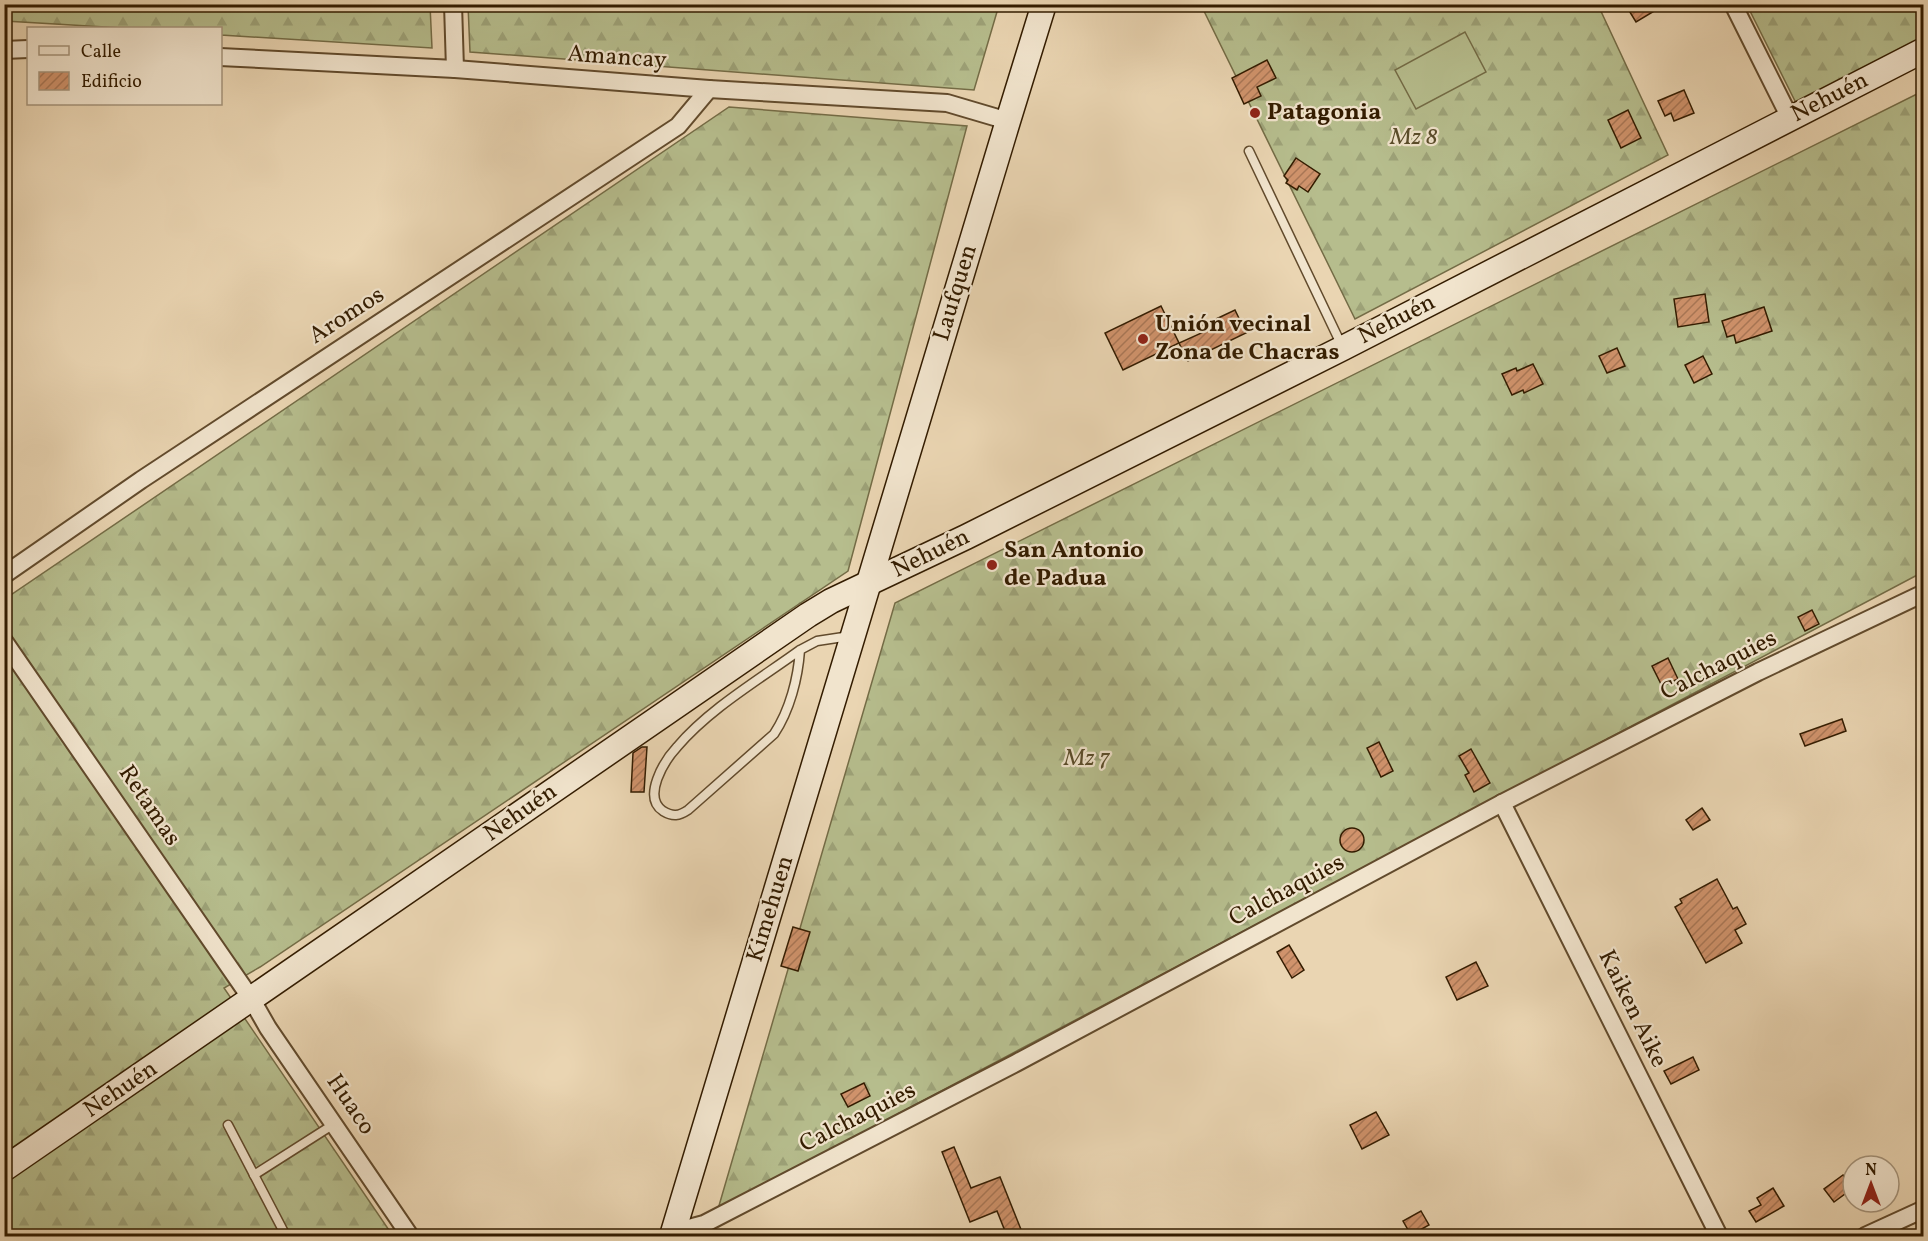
<svg xmlns="http://www.w3.org/2000/svg" width="1928" height="1241" viewBox="0 0 1928 1241" font-family="Vollkorn,serif">
<style>
.forest{fill:url(#forest-firs);stroke:#746c46;stroke-width:1.5}
.pitch{fill:#b6bd8d;stroke:#746c46;stroke-width:1.5}
.building{fill:url(#building-hatch);stroke:#331c00;stroke-width:1.5}
.lines{fill:none;stroke-linecap:round;stroke-linejoin:round}
.lane-casing{stroke:#614a2c;stroke-width:11}
.street-casing{stroke:#614a2c;stroke-width:20}
.secondary-casing{stroke:#331c00;stroke-width:27}
.lane{stroke:#f1e4cd;stroke-width:8}
.street{stroke:#f1e4cd;stroke-width:16}
.secondary{stroke:#f1e4cd;stroke-width:24}
.poi-dot{fill:#8f2418;stroke:#f1e4cd;stroke-width:2}
.labels{text-anchor:middle;dominant-baseline:central;stroke-width:4.5;stroke-linejoin:round;paint-order:stroke}
.street-label{font-size:24px;fill:#331c00;stroke:#f1e4cd}
.poi-label{font-size:24px;font-weight:bold;fill:#331c00;stroke:#f1e4cd;text-anchor:start}
.park-label{font-size:24px;font-style:italic;fill:#5a4c2a;stroke:#f1e4cd}
</style>
<defs>
<pattern id="forest-firs" width="22" height="20" patternUnits="userSpaceOnUse" patternTransform="scale(1.5)"><rect width="22" height="20" fill="#b6bd8d"/><path d="M5 1l3.5 6h-7zM16 11l3.5 6h-7z" fill="#9da278"/></pattern>
<pattern id="building-hatch" width="6" height="6" patternUnits="userSpaceOnUse" patternTransform="scale(1.5)"><rect width="6" height="6" fill="#d0936c"/><path d="M-1 1l2-2M0 6l6-6M5 7l2-2" fill="none" stroke="#a97756"/></pattern>
</defs>
<rect width="100%" height="100%" fill="#ead5b2"/>
<filter id="stains"><feTurbulence type="fractalNoise" baseFrequency=".00333" numOctaves="4"/><feColorMatrix values="0 0 0 0 .2 0 0 0 0 .09 0 0 0 0 .02 0 0 0 .5 -.17"/></filter>
<radialGradient id="worn" r=".72"><stop offset=".6" stop-color="#630" stop-opacity="0"/><stop offset="1" stop-color="#630" stop-opacity=".3"/></radialGradient>
<g class="forest">
<polygon points="4,5 430,5 432,48 221,35 220,28 122,28 5,21"/>
<polygon points="468,5 468,4 999,5 974,90 470,52"/>
<polygon points="1201,5 1598,5 1668,155 1355,319"/>
<polygon points="1747,5 1923,5 1923,38 1797,105"/>
<polygon points="1923,91 1923,572 718,1209 895,603"/>
<polygon points="729,107 967,126 848,571 260,967 224,988 393,1236 5,1236 5,599"/>
</g>
<polygon class="pitch" points="1465,32 1486,72 1416,109 1395,70"/>
<g class="building">
<polygon points="1637,4 1666,4 1636,22 1628,9"/>
<polygon points="1267,60 1276,78 1257,87 1261,96 1244,104 1232,78"/>
<polygon points="1684,90 1694,113 1674,121 1671,113 1665,116 1658,101"/>
<polygon points="1628,110 1641,138 1621,148 1608,120"/>
<polygon points="1296,158 1320,174 1308,192 1299,186 1297,190 1286,183 1288,180 1284,176"/>
<polygon points="1705,294 1709,322 1678,327 1674,299"/>
<polygon points="1161,306 1179,343 1123,370 1105,333"/>
<polygon points="1764,307 1772,331 1736,343 1734,335 1727,337 1722,321"/>
<polygon points="1235,310 1246,333 1188,361 1179,343 1206,331 1203,325"/>
<polygon points="1617,348 1625,366 1607,373 1599,356"/>
<polygon points="1703,356 1712,374 1694,383 1685,365"/>
<polygon points="1533,364 1543,384 1524,393 1523,390 1512,395 1502,374 1516,368 1517,371"/>
<polygon points="1812,610 1819,624 1805,631 1798,617"/>
<polygon points="1668,658 1678,679 1662,686 1652,666"/>
<polygon points="1842,719 1846,731 1805,746 1800,734"/>
<polygon points="1379,742 1393,771 1381,777 1367,748"/>
<polygon points="642,747 647,747 644,792 631,792 633,753"/>
<polygon points="1471,749 1490,783 1474,792 1465,775 1469,773 1459,756"/>
<polygon points="1702,808 1710,820 1693,830 1686,820"/>
<circle cx="1352" cy="840" r="12"/>
<polygon points="1717,879 1733,909 1737,907 1746,924 1735,930 1742,943 1706,963 1675,907 1682,903 1680,899"/>
<polygon points="793,927 810,932 798,971 781,966"/>
<polygon points="1289,945 1304,970 1292,978 1277,952"/>
<polygon points="1476,962 1488,986 1457,1000 1446,977"/>
<polygon points="1693,1057 1699,1070 1671,1084 1664,1071"/>
<polygon points="864,1083 870,1096 848,1107 841,1094"/>
<polygon points="1376,1112 1389,1135 1362,1149 1350,1125"/>
<polygon points="954,1147 971,1188 1000,1177 1022,1232 1007,1236 997,1211 970,1222 942,1152"/>
<polygon points="1843,1175 1853,1188 1834,1202 1824,1189"/>
<polygon points="1773,1188 1784,1206 1756,1222 1749,1211 1761,1205 1757,1198"/>
<polygon points="1421,1211 1429,1225 1411,1235 1403,1221"/>
</g>
<g class="lines">
<g class="lane-casing">
<g id="lane">
<polyline points="1249,151 1342,346"/>
<path d="M800,650C798,678 790,710 774,734L688,810C679,816 673,817 663,811C642,797 664,761 677,747C709,709 760,679 800,650L817,641L850,636"/>
<polyline points="228,1125 286,1236"/>
<polyline points="254,1175 334,1124"/>
</g>
</g>
<g class="street-casing">
<g id="street">
<polyline points="453,4 455,69"/>
<polyline points="1733,4 1790,118"/>
<polyline points="4,50 28,49"/>
<polyline points="220,57 455,69 709,89 947,103 1008,121"/>
<polyline points="4,575 141,480 678,126 709,89"/>
<polyline points="4,641 252,1000 268,1028 410,1236"/>
<polyline points="1502,803 1719,1236"/>
<polyline points="674,1229 689,1228 704,1224 1016,1063 1502,803 1758,672 1924,593"/>
<polyline points="1865,1236 1924,1209"/>
</g>
</g>
<g class="secondary-casing">
<g id="secondary">
<polyline points="4,1169 808,615 831,601 966,537 1343,348 1924,50"/>
<polyline points="672,1236 1008,121 1044,4"/>
</g>
</g>
<use href="#lane" class="lane"/>
<use href="#street" class="street"/>
<use href="#secondary" class="secondary"/>
</g>
<g class="poi-dot">
<circle cx="1255" cy="113" r="6"/>
<circle cx="1143" cy="339" r="6"/>
<circle cx="992" cy="565" r="6"/>
</g>
<g class="labels">
<g class="street-label">
<text transform="translate(617 58) rotate(4)">Amancay</text>
<text transform="translate(1830 98) rotate(-27)">Nehuén</text>
<text transform="translate(956 293) rotate(-73)">Laufquen</text>
<text transform="translate(347 316) rotate(-33)">Aromos</text>
<text transform="translate(1397 320) rotate(-27)">Nehuén</text>
<text transform="translate(931 554) rotate(-26)">Nehuén</text>
<text transform="translate(1719 666) rotate(-27)">Calchaquies</text>
<text transform="translate(149 806) rotate(56)">Retamas</text>
<text transform="translate(521 813) rotate(-35)">Nehuén</text>
<text transform="translate(1287 891) rotate(-28)">Calchaquies</text>
<text transform="translate(771 909) rotate(-73)">Kimehuen</text>
<text transform="translate(1632 1009) rotate(64)">Kaiken Aike</text>
<text transform="translate(121 1090) rotate(-34)">Nehuén</text>
<text transform="translate(350 1105) rotate(56)">Huaco</text>
<text transform="translate(858 1118) rotate(-27)">Calchaquies</text>
</g>
<g class="poi-label">
<text x="1267" y="113">Patagonia</text>
<text x="1155" y="325">Unión vecinal<tspan x="1155" dy="28">Zona de Chacras</tspan></text>
<text x="1004" y="551">San Antonio<tspan x="1004" dy="28">de Padua</tspan></text>
</g>
<g class="park-label">
<text x="1414" y="138">Mz 8</text>
<text x="1087" y="759">Mz 7</text>
</g>
</g>
<rect width="1928" height="1241" fill="none" stroke="#ead5b2" stroke-width="24"/>
<rect x="6" y="6" width="1916" height="1229" fill="none" stroke="#331c00" stroke-width="3"/>
<rect x="12" y="12" width="1904" height="1217" fill="none" stroke="#331c00" stroke-width="1.5"/>
<rect x="27" y="27" width="195" height="78" fill="#f1e4cd" stroke="#a5947b" stroke-width="1.5"/>
<rect x="39" y="46" width="30" height="9" fill="#f1e4cd" stroke="#a5947b" stroke-width="1.5"/>
<text x="81" y="57" font-size="18" fill="#331c00">Calle</text>
<rect x="39" y="72" width="30" height="18" fill="url(#building-hatch)" stroke="#a5947b" stroke-width="1.5"/>
<text x="81" y="87" font-size="18" fill="#331c00">Edificio</text>
<g transform="translate(1871 1184)"><circle r="28" fill="#f1e4cd" stroke="#a5947b" stroke-width="1.5"/>
<path d="M0-4.5L10 22L0 15L-10 22Z" fill="#8f2418"/>
<text y="-9" font-size="16" font-weight="bold" text-anchor="middle" fill="#331c00">N</text>
</g>
<rect width="100%" height="100%" filter="url(#stains)"/>
<rect width="100%" height="100%" fill="url(#worn)"/>
</svg>
